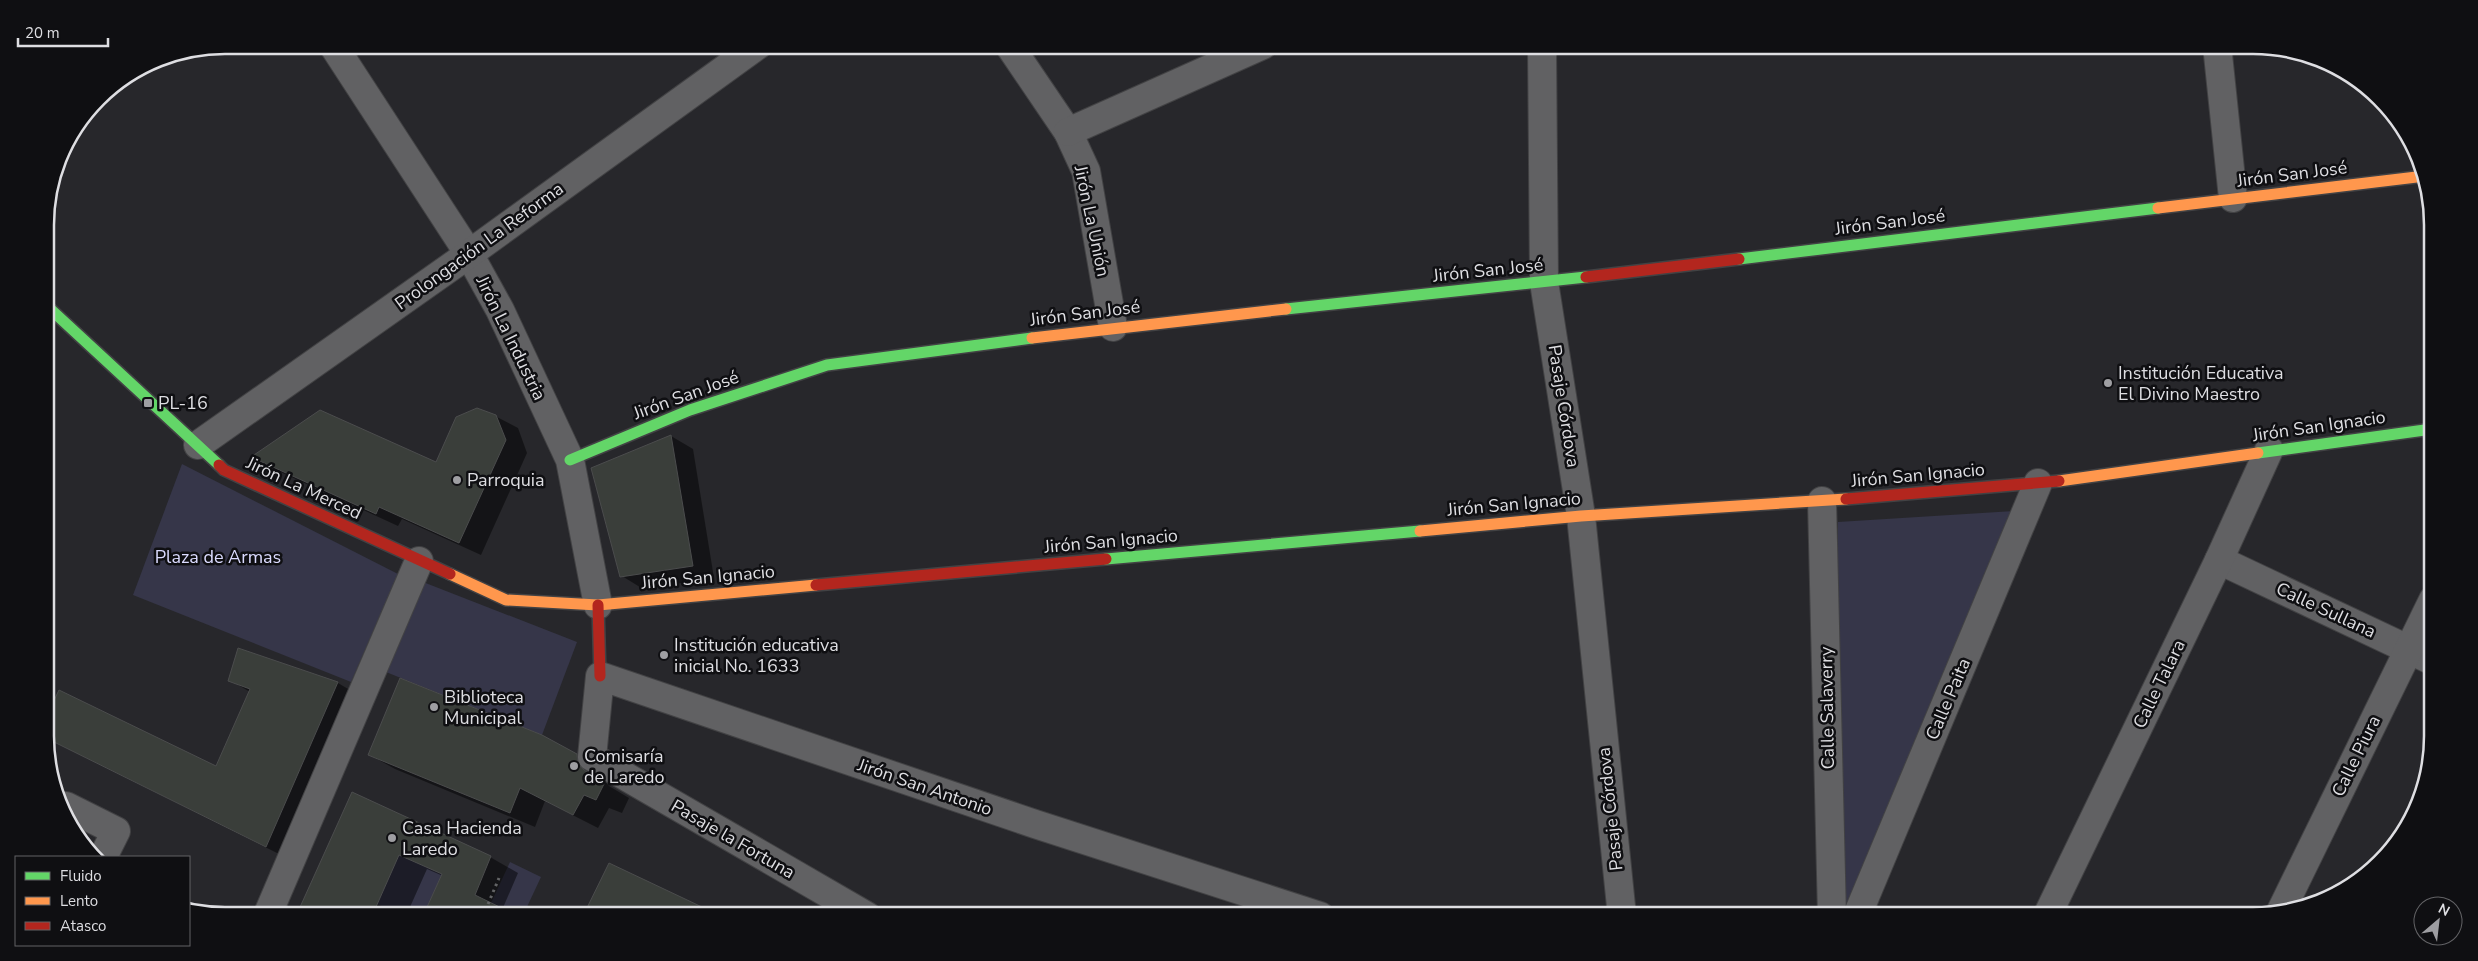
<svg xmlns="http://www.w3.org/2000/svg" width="2478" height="961" viewBox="0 0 2478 961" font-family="'Nunito Sans',sans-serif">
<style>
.green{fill:#363649}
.shadow{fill:#0007}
.building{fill:#3a3e3a;stroke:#4b4c4d}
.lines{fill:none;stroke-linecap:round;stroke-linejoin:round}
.street-casing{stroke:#424244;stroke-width:30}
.fast-casing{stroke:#424244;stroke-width:14}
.slow-casing{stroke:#424244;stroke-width:14}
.jam-casing{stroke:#424244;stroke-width:14}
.path{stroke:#636466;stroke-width:3;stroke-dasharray:2.5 4;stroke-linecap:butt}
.street{stroke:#616163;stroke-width:28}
.fast{stroke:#63d668;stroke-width:11}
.slow{stroke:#ff974d;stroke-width:11}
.jam{stroke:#b3261e;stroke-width:11}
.poi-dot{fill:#9e9ea2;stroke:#0f0f12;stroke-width:2}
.labels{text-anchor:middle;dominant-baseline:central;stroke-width:5;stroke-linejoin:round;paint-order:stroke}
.street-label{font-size:18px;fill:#dedee2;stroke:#0f0f12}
.poi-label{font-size:18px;fill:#dedee2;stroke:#0f0f12;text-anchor:start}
.park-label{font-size:18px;fill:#dbdbff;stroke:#0f0f12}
.rim{fill:none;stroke:#dedee2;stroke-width:2.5}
</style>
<rect width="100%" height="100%" fill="#27272b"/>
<g class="green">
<polygon points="182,464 398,574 351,682 133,595"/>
<polygon points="2014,511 1849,916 1838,916 1838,522"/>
<polygon points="423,582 577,642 542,735 386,672"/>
<polygon points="399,855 442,874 423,916 404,916 377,904"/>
<polygon points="510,862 541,877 526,909 539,916 518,916 491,903"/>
</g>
<g class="shadow">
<polygon points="495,416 518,428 527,453 481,555 402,519 398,526 274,469 253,457 436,464"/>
<polygon points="671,436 693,449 714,578 643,589 622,576"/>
<polygon points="239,649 338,683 365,699 295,862 48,739 217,768 250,692 230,680"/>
<polygon points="370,755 576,755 601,770 603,779 609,786 629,798 622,813 609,808 598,828 545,801 535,827 395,769"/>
<polygon points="352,794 490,857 518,873 502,910 425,916 443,876 427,869 406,916 298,916"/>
</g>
<g class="building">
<polygon points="477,408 496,415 506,440 459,543 379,507 376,514 251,457 320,410 436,462 456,417"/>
<polygon points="671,435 693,566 620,577 591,468"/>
<polygon points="238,648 338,682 266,847 48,739 48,713 59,690 216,766 250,689 228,681"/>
<polygon points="400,678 542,735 577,754 578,764 584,770 605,782 596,800 584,795 573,815 520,788 510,813 368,755"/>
<polygon points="352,792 491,856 475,895 518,916 423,916 442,874 399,855 372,916 296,916"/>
<polygon points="609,863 721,916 583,916"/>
</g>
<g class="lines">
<g class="street-casing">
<g id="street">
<polyline points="333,45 469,254 500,310 570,460 598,605"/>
<polyline points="1009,45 1068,132 1086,171 1113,327"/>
<polyline points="1542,45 1544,282 1581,516 1622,916"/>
<polyline points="2217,45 2233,198"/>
<polyline points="1068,132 1263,45"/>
<polyline points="198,445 469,254 758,45"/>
<polyline points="1822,501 1832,916"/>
<polyline points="2219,560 2433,661"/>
<polyline points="66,806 116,831 103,857"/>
<polyline points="2280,913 2433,600"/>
<polyline points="267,916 419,561"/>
<polyline points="867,916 592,757 600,676 1035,824 1320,916"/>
<polyline points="1857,916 2038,483"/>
<polyline points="2047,916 2219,560 2269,450"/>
</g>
</g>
<g class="fast-casing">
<g id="fast">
<polyline points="1739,259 2158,208"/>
<polyline points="46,305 219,465"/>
<polyline points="1286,309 1586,277"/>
<polyline points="2258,453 2432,429"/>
<polyline points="570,460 690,410 827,365 1032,338"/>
<polyline points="1106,559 1420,531"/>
</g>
</g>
<g class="slow-casing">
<g id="slow">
<polyline points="2158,208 2425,176"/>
<polyline points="1032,338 1286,309"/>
<polyline points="2059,481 2258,453"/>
<polyline points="1420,531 1581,516 1846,499"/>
<polyline points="450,574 506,600 598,605 816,585"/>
</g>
</g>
<g class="jam-casing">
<g id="jam">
<polyline points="1586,277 1739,259"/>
<polyline points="219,465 224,470 450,574"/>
<polyline points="1846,499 2059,481"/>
<polyline points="816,585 1106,559"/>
<polyline points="598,605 600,676"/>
</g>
</g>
<polyline class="path" points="483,916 499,878"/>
<use href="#street" class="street"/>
<use href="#fast" class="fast"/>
<use href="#slow" class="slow"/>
<use href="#jam" class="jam"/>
</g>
<g class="poi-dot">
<circle cx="2108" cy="383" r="5"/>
<rect x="143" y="398" width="10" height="10" rx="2.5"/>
<circle cx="457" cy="480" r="5"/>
<circle cx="664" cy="655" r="5"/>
<circle cx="434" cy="707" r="5"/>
<circle cx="574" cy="766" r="5"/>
<circle cx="392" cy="838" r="5"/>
</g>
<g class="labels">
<g class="street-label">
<text transform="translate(2292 174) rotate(-7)">Jirón San José</text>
<text transform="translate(1092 221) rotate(78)">Jirón La Unión</text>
<text transform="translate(1890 222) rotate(-7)">Jirón San José</text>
<text transform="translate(479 246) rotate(-36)">Prolongación La Reforma</text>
<text transform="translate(1488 270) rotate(-6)">Jirón San José</text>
<text transform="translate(1085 313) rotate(-7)">Jirón San José</text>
<text transform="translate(511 338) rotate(64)">Jirón La Industria</text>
<text transform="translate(686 395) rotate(-20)">Jirón San José</text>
<text transform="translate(1564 406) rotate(81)">Pasaje Córdova</text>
<text transform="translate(2319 426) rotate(-8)">Jirón San Ignacio</text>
<text transform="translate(1918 475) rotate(-5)">Jirón San Ignacio</text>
<text transform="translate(304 488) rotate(25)">Jirón La Merced</text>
<text transform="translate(1514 504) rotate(-5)">Jirón San Ignacio</text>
<text transform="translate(1111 541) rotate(-5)">Jirón San Ignacio</text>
<text transform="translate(708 577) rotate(-5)">Jirón San Ignacio</text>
<text transform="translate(2326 610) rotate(25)">Calle Sullana</text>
<text transform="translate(2159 684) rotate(-64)">Calle Talara</text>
<text transform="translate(1948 699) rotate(-67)">Calle Paita</text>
<text transform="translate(1827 708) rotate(-91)">Calle Salaverry</text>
<text transform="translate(2356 756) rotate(-64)">Calle Piura</text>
<text transform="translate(925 787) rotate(19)">Jirón San Antonio</text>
<text transform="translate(1610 809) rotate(-96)">Pasaje Córdova</text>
<text transform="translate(733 839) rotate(30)">Pasaje la Fortuna</text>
</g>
<g class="poi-label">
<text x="2118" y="373">Institución Educativa<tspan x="2118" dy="21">El Divino Maestro</tspan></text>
<text x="158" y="403">PL-16</text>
<text x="467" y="480">Parroquia</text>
<text x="674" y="645">Institución educativa<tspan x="674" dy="21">inicial No. 1633</tspan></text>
<text x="444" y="697">Biblioteca<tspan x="444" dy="21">Municipal</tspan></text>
<text x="584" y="756">Comisaría<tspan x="584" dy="21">de Laredo</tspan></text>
<text x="402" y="828">Casa Hacienda<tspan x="402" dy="21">Laredo</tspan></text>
</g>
<g class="park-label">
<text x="218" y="557">Plaza de Armas</text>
</g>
</g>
<path d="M0 0H2478V961H0ZM225 54H2253A171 171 0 0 1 2424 225V736A171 171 0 0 1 2253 907H225A171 171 0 0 1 54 736V225A171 171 0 0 1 225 54Z" fill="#0f0f12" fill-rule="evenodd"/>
<path class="rim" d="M225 54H2253A171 171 0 0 1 2424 225V736A171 171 0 0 1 2253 907H225A171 171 0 0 1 54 736V225A171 171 0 0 1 225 54Z"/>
<rect x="15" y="856" width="175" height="90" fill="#0f0f12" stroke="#626265"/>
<rect x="25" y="872" width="25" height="8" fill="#63d668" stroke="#626265"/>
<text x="60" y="881" font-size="15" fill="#dedee2">Fluido</text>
<rect x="25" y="897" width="25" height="8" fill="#ff974d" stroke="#626265"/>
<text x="60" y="906" font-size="15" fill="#dedee2">Lento</text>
<rect x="25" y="922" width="25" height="8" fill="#b3261e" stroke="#626265"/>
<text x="60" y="931" font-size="15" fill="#dedee2">Atasco</text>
<g transform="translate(2438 921) rotate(28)"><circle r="24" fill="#0f0f12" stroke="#626265"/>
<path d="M0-4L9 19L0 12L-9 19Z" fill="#9e9ea2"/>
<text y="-8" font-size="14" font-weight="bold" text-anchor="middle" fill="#dedee2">N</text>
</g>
<path d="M18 38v8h90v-8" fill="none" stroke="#dedee2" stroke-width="2.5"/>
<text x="25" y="38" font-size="15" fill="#dedee2" stroke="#0f0f12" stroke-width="4" paint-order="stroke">20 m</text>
</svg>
